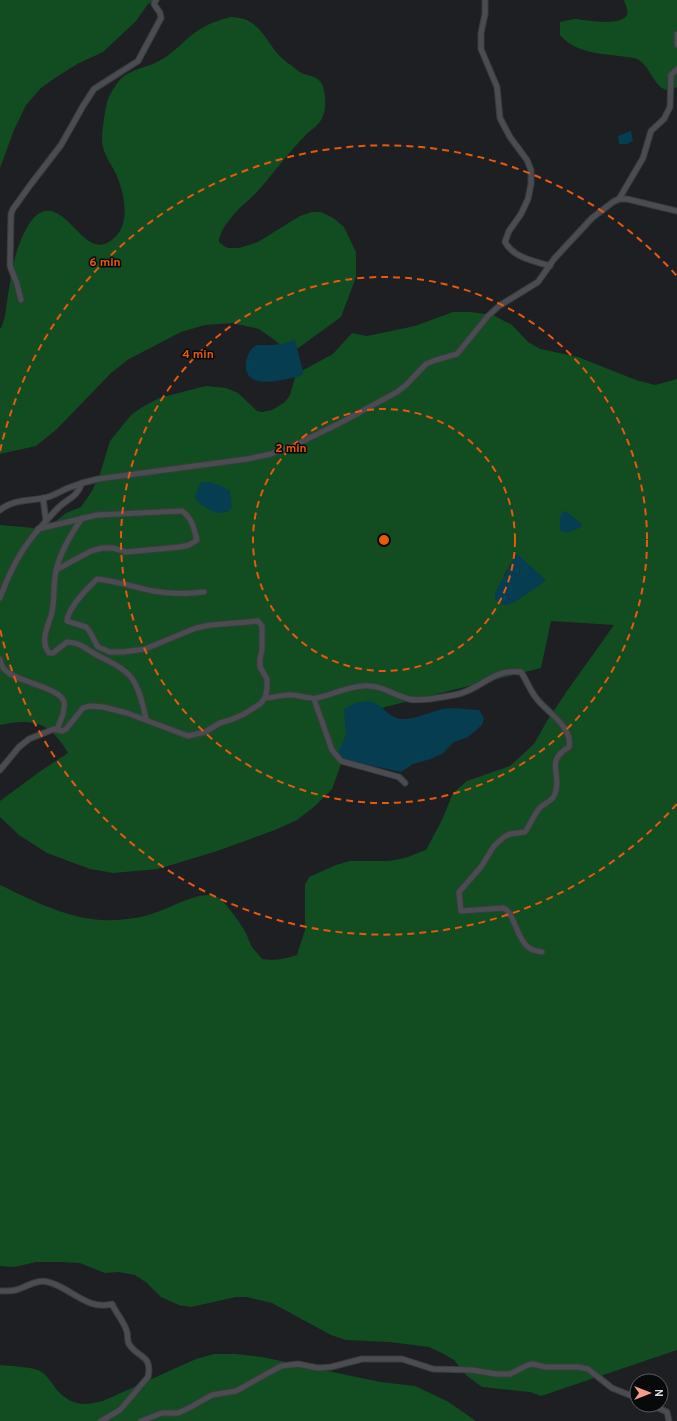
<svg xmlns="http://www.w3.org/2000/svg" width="677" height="1421" viewBox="0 0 677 1421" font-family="Overpass,sans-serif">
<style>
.green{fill:#124d22;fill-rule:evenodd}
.water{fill:#063d51}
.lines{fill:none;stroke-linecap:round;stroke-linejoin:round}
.street-casing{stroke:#3a3c3f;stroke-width:7}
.street{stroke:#4b4c52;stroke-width:5}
.ring{fill:none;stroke:#e8590c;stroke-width:2;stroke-dasharray:7 5}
.centre{fill:#e8590c;stroke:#08090b;stroke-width:2}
.ring-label{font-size:12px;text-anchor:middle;font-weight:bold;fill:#e8590c;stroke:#08090b;stroke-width:3;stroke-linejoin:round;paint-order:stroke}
</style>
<rect width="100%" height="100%" fill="#1d1f23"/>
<g class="green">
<polygon points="0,0 155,0 148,4 136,21 103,52 77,64 55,78 41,88 26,105 14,130 0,168"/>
<path d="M624,0H677V87C656,100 653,66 637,59C631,57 625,57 619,56C597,53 576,53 560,35V22C565,21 571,19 576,19C587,20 620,27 627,15C629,11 625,4 624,0Z"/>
<path d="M230,17C256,17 262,34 276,52C280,57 286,62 292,66C295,68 300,73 304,74C311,76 318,77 322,84C326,93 327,111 321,120C318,126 309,131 304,137C287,154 273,174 257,192C249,201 238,208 231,218C226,224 219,233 219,242L224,246L228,248H239L258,242L287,224L300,216L312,212H321L333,218L344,227L356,252V277L341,317L290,354L276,341L259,329L232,323L205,325L181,332L129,359L111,373L57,429L36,446L0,454V328H1C6,318 6,306 8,295C12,269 15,247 29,224C34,216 42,209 51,211C76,217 90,265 117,235C131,219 123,188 115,172C111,164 105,156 103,147C100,139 105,109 108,99C110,94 115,86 119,81C129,69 146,68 159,61C175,53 186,37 202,28C210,23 221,20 230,17Z"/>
<path d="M453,312H470L493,315L512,325L528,342L540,349L578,357L636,380L655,385L677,379V1350L541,1396L530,1392L482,1387L466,1375L454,1360L444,1354L429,1347L390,1342L346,1340L331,1335L272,1303L247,1297H236L191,1307L179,1305L161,1297L147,1283L135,1275L119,1272L105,1273L80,1263L61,1262H36L14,1267L0,1266V885C40,904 81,926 127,919C138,918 150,915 160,911C174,906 200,891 215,896C223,898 242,925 246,933C248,938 250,943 252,947C255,951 259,955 262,959C274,961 285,959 297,955L305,930V885L309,877L336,865L350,861H389L405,858L426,850L442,820L453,793L467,781L510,766L534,744L547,721L567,691L614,625L551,621L541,668L385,707L363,716L346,734L340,767L332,789L315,806L297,820L275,830L217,851L158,869L113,873L90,869L47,853L19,835L0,817V801L42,770L68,753C50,722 34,718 0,725V525L46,529L66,513L81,507L92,491L100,474L110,441L131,415L141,408L159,398L206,386L226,388L238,393L257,411L262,412L272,410L285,402L290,395L296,374L333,354L352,333L367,336L415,326ZM200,486L230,491L227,512H215L197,493ZM517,554L524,595L510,604L504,575Z"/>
<path d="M214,1354H235L262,1357L380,1382L415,1386L447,1401L476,1421H0V1365C8,1366 34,1367 40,1371C47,1375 51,1382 56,1389C71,1406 83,1406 103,1401L196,1359Z"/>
</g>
<g class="water">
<polygon points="631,131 633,141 627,144 619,144 618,136"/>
<path d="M295,340L303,372V374L301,376C285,379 242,393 246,362C247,356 250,349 255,346C258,344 261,345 264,345C269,345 275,345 280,344C285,344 290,341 295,340Z"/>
<path d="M201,482H211L230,490C230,496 233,504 231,509C220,518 206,509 197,501L195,496Z"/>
<path d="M566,511L582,524L581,527C575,530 566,535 560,530V517L563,512Z"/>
<path d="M517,554L546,580C541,585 512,605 506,605C501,605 498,602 495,598V592Z"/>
<path d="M367,701C384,703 387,718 402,719C414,720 430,712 442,709C454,707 466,709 479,710L484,718L482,725L468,737L454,742L442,754L431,759L413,764L401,772C389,769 343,761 337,755L346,735L344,709L355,703Z"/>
</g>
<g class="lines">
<g class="street-casing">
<g id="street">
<path d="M485,0V14L481,33V49L497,87L500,118L510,137L527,160L531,170V184L528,199L521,214L509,231L505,242C514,258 534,261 550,266"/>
<polyline points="677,34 677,45"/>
<polyline points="619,199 643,158 651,131 664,119 670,107 671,75 677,69"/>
<polyline points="21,300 17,284 10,266 11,214 13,209 31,184 61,145 83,106 94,89 138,61 161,18 160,13 154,4 156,0"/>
<polyline points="43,498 46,521"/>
<path d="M0,510C15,498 30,502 48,497C55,495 61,491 68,488C78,484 88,481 98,479L247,459L271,454L295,445L342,422L397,392L406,385L426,364L436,360L457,354L488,316L499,306L538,282L554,259L579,232L592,218L613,202L619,199H627L677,211"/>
<path d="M82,518C71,534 60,552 56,571C53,584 55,599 52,612C49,625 39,640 49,653H53L67,642C82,643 84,648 95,654C107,661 120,665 130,676C138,684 144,708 146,719"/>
<path d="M38,529L97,515L182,511C192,518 194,528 197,540L189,545L180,547L138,551L126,552L113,548H102L91,551L56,570"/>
<path d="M0,598C9,573 22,547 40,528C46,521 52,514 59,507C69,498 77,497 82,483"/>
<path d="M0,659C1,662 2,668 5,670C16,682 60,687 64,702C66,710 60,722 57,729"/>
<path d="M265,698C274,698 283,694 292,695C299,695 308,699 316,698C332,695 346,687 363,686C380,684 393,695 409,699C421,702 442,697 454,695C480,691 492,668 521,672C527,681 530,691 537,699C548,713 573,727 569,747C543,762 564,775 554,796C551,802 542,804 538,810C533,817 530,825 525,832L510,834L504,837L494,846L481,867L459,892L461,911L503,908C515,911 516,943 533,950C536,951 539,951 542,952"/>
<polyline points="314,699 332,750 341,761 399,777 405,783"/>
<path d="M0,770L19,747L29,739L54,729L62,731L66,729L83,708L90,706L103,707L127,713L188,736L205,732L220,723L233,719L244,714L260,704L265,698L267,689V679L260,667V659L262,650V626L258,621L211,625L196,628L145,649L123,652H110L98,647L90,632L86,627L67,621C68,607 88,588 97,579C116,581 134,587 153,591C169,594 187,594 204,592"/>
<path d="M0,1291C5,1291 11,1291 16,1290C26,1287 37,1279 48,1282C70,1287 87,1311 112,1304C116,1313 125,1323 127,1332C128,1336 127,1341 129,1344C137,1358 153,1354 148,1377L120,1410L101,1421"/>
<polyline points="652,1405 667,1412 669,1421"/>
<polyline points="141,1421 162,1413 178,1413 189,1408 212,1395 236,1391 281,1366 298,1364 318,1368 331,1367 362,1359 402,1359 433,1369 472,1370 496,1374 510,1374 528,1365 533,1364 545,1367 578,1367 588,1369 612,1388 637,1398"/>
</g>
</g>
<use href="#street" class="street"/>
</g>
<g class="ring">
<circle cx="384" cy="540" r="131"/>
<circle cx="384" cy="540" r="263"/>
<path d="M677 804A394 394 0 0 1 0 629M0 451A394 394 0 0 1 677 276"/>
</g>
<circle cx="384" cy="540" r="6" class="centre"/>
<g class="ring-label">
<text x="105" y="266">6 min</text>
<text x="198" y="358">4 min</text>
<text x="291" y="452">2 min</text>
</g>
<g transform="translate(649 1393) rotate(90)"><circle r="19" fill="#08090b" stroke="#5d5e60"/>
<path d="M0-3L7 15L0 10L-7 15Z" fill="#f49e8a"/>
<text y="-6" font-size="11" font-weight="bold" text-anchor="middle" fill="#dcdde0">N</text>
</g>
</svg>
